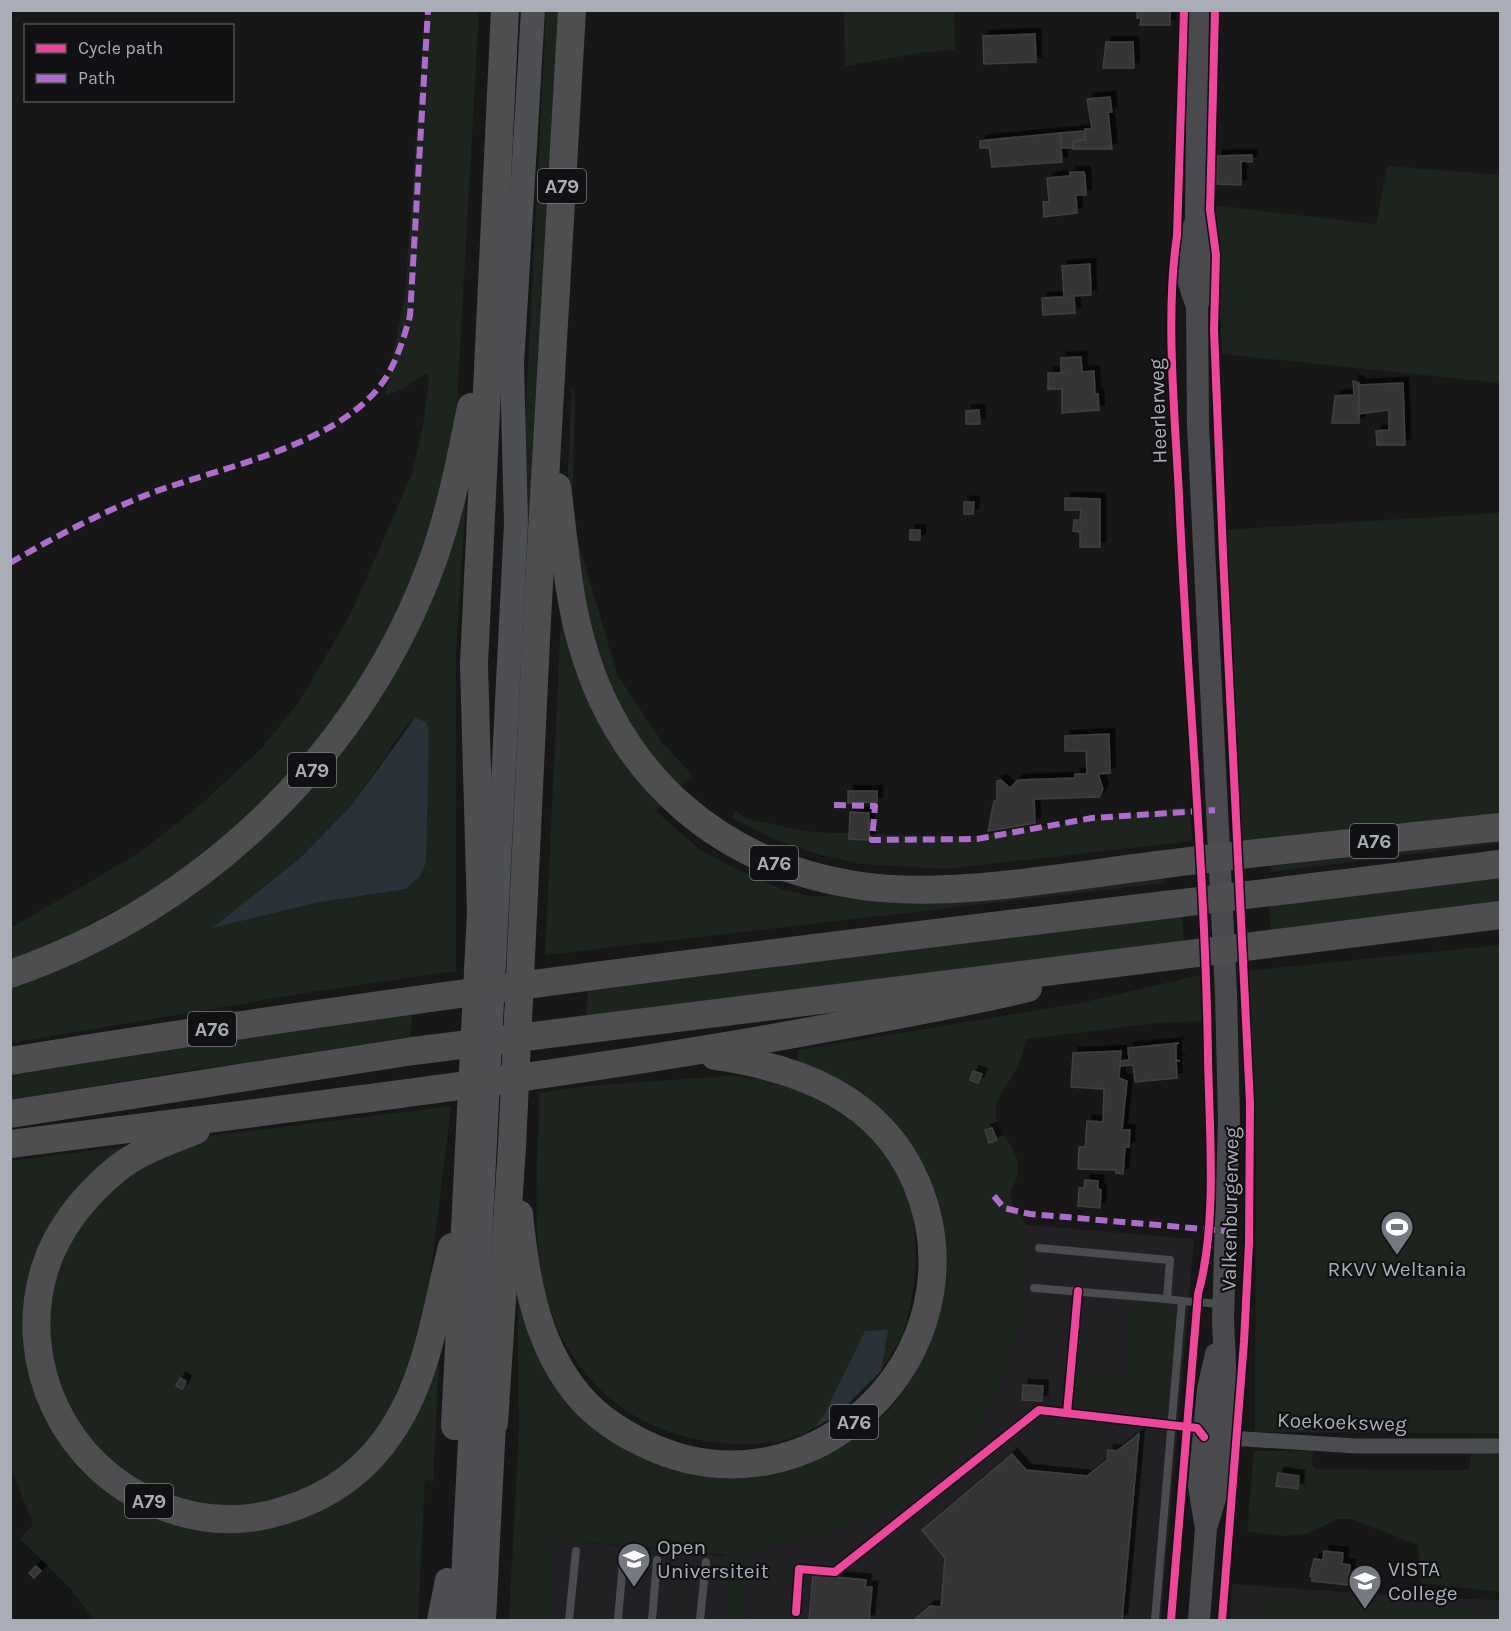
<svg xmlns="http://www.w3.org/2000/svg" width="1511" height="1631" viewBox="0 0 1511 1631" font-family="Karla,sans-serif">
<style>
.built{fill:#212123}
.green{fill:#1d241e;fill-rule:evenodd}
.water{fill:#2a3239}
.building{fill:#353536;stroke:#3f4043;stroke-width:1.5;filter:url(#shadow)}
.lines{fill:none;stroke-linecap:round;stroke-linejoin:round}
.lane{stroke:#4b4c50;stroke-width:8}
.street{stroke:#4b4c50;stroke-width:15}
.secondary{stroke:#4a4a4e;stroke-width:22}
.primary{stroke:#4d4f52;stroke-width:24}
.highway{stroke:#4e4e51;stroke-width:28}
.quiet{stroke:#b06ccc;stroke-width:6;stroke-dasharray:12 6;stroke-linecap:butt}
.cycleway-casing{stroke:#111113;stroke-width:11}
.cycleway{stroke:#ed469a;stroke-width:8}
.labels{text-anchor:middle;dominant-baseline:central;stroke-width:4.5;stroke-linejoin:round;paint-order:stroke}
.shield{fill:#111113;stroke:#7b7e86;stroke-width:1.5}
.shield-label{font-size:20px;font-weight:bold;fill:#a8adb8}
.street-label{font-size:21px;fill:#a8adb8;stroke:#111113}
.poi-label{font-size:21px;fill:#a8adb8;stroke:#111113;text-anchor:start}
</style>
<defs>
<filter id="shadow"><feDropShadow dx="5.5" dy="-5.5" stdDeviation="0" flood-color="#0009"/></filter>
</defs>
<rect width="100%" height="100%" fill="#171717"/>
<g class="built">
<polygon points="1027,1225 1194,1239 1161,1620 549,1620 552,1539 721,1556 753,1549 918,1492 947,1465 972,1430 1017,1331"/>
<polygon points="1232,1584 1416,1597 1500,1600 1500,1620 1230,1620"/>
</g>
<g class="green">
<path d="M425,11H479L457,402L448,466L432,528L387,636L350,700L278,792L165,884L58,941L11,960V928L139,853L200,805L262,748L300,700L351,613L412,474L424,421L429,376L428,374C412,378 405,392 385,395L405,295Z"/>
<polygon points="546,11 562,11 511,963 498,964"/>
<polygon points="844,11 954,11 955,50 927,52 845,66"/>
<polygon points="1387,166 1500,175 1500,383 1222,354 1216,206 1376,224"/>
<polygon points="572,387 575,393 572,520 617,674 662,742 692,775 656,811 699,849 734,868 781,889 811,896 922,898 1164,875 1165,883 545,955"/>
<path d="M467,478L456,658V971L318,991L11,1043V982L287,814L328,772L376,704ZM408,723L427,770L426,863L420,876L406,889L315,903L213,927L299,859L351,806Z"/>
<polygon points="1500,513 1500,813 1239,843 1225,530"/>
<polygon points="1185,807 1190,817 1193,841 946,869 861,864 821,855 771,838 732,818 736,811 747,819 810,832 968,837"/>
<polygon points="1500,834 1500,843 1271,872 1270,861"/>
<polygon points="1500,874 1500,902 1271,931 1269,905"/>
<polygon points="1182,914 1184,944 586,1016 588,988"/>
<polygon points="1500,945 1500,1434 1255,1432 1256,1159 1248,971"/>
<path d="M1200,975L1201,1021L1158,1023L1026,1039C1023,1050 1021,1061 1016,1071C1008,1085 995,1095 996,1113C998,1142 1034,1155 1010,1191L1012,1203L1027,1225C1024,1259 1023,1295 1017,1329C1008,1384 963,1456 920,1491C908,1501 890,1510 876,1516C832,1536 782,1542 735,1553L747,1556L743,1617L770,1620H724L727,1555L552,1539L549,1620H509L519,1429L517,1278L556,1374L706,1474C787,1486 879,1445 917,1369C922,1358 921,1340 922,1328C926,1286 931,1244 935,1201L797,1061L798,1050L1081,1003Z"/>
<polygon points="412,1013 410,1040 185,1071 11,1100 10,1072"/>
<path d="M727,1076C763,1077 782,1083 814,1098C841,1111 866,1128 886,1152C921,1197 921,1270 906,1323C902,1340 890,1356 881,1371L840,1383C833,1398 826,1415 815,1426C801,1440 773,1443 755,1444C669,1447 597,1410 559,1331C526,1263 539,1167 539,1093L585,1086Z"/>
<polygon points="451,1106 430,1279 415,1339 439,1365 433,1482 425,1479 418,1620 95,1620 66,1584 20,1539 33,1524 11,1468 10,1161"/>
<polygon points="1131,1304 1175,1308 1166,1411 1140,1409 1140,1404 1123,1402 1122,1407 1073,1402 1076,1373 1124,1378"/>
<polygon points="1254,1451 1313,1451 1312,1465 1315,1469 1469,1470 1472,1452 1500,1454 1500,1592 1421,1583 1418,1545 1352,1519 1338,1519 1306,1534 1284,1536 1247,1532"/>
<polygon points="1263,1596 1500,1612 1500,1620 1261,1620"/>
</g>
<g class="water">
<polygon points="415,718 426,722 429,731 426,863 420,876 406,889 315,903 212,928 299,859 351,806"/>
<polygon points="888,1330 881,1371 837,1415 814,1428 825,1413 865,1331"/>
</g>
<g class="building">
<polygon points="1137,10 1170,10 1170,25 1140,25 1141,18 1137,18"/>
<polygon points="1035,34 1036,62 984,64 983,36"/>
<polygon points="1106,42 1133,42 1134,68 1103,68"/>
<polygon points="1110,97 1112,112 1108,112 1112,149 1073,149 1073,141 1085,140 1085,129 1092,129 1087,99"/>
<polygon points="1085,131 1085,140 1073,141 1073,148 1061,148 1060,133"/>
<polygon points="1060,133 1062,162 992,167 988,140"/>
<polygon points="988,140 989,148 980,148 980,141"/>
<polygon points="1252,155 1252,162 1241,161 1241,185 1217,184 1217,156"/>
<polygon points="1070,172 1084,172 1085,175 1086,195 1076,195 1077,213 1044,217 1043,202 1049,202 1047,178 1070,176"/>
<polygon points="1090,264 1091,295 1074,296 1075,313 1043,315 1042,298 1064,297 1062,266"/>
<polygon points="1081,357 1082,372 1094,371 1095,394 1098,394 1099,410 1062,413 1062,389 1048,389 1048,373 1065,373 1061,371 1061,358"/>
<polygon points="1353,381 1359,383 1359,423 1332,423 1335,396 1354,395"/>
<polygon points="1403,383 1405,445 1377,445 1376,431 1389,430 1389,410 1359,414 1359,385"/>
<polygon points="979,410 980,424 966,424 966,411"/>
<polygon points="1065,498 1100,499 1100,547 1080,547 1080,532 1073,531 1074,520 1080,520 1081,510 1065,510"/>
<polygon points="964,502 974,502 973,514 964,514"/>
<rect x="910" y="530" width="10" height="10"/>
<polygon points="1109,734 1110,773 1098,774 1103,789 1099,797 1034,799 1035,823 988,831 994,801 997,801 997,781 1001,780 1010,788 1018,780 1075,778 1075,774 1087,774 1086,751 1065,751 1065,736"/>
<polygon points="848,791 877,791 877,802 848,803"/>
<polygon points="850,812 869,813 869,840 849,839"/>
<polygon points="1179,1043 1176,1044 1176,1060 1180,1061 1176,1061 1177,1078 1135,1082 1133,1065 1120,1066 1120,1061 1129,1060 1128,1048"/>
<polygon points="1121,1051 1119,1078 1127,1081 1122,1130 1130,1130 1129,1147 1125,1147 1123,1174 1116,1173 1116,1170 1078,1169 1079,1147 1085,1147 1087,1121 1103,1122 1104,1089 1071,1087 1073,1053"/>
<polygon points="973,1071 982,1074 978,1083 970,1080"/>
<polygon points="992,1128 997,1140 989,1143 985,1130"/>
<polygon points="1085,1180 1098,1181 1098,1189 1101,1190 1100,1208 1078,1206 1079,1188 1084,1188"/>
<polygon points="180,1378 186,1381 182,1389 176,1386"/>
<polygon points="1023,1385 1043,1386 1042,1401 1022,1400"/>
<polygon points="1304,1422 1305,1429 1295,1429 1295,1423"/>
<polygon points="1139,1434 1122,1620 914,1620 930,1606 941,1607 945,1558 922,1530 1012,1454 1026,1470 1087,1476 1107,1460 1108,1450 1117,1451"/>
<polygon points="1278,1473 1299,1476 1298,1489 1276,1486"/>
<polygon points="1324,1551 1343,1553 1342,1564 1350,1565 1348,1585 1312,1581 1312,1577 1310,1576 1314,1559 1323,1560"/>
<polygon points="36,1566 41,1571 34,1578 29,1573"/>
<polygon points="813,1575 866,1580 865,1587 872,1587 869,1620 809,1620"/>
</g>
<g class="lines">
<g class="lane">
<polyline points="1039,1248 1170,1260 1167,1299 1182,1301 1155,1620"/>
<polyline points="1034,1288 1167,1299"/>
<polyline points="1182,1301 1222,1304"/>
<polyline points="569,1620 576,1551"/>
<polyline points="618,1620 623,1561"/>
<polyline points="652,1620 657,1560"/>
<polyline points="700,1620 706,1562"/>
</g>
<polyline class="street" points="1213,1437 1356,1446 1500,1446"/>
<g class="secondary">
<polyline points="1196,220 1207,257 1204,284 1197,306 1198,425 1226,993 1229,1121 1223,1320 1226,1390 1218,1489 1206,1528 1199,1620"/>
<path d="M1197,306C1183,272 1183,255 1196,220L1198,10"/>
<polyline points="1205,1523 1199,1486 1208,1389 1216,1354"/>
</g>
<g class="primary">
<polyline points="439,1620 447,1580"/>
<polyline points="461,1620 516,523 512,364 533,10"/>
<polyline points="484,1620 494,1423"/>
</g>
<g class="highway">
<path d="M557,487C564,538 567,591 581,641C619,778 722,866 862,886C946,898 1058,878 1143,867C1262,851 1381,840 1500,827"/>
<path d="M10,974C205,907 365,751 434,557C451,508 461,458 471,407"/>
<path d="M10,1061C505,980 1003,926 1500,864"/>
<polyline points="10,1114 413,1051 1500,915"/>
<path d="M196,1130C170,1141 141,1150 118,1168C86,1194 58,1228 45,1268C15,1364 66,1469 159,1505C199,1521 241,1524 282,1511C330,1497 369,1468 395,1426C429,1372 436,1308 452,1247"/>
<path d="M10,1144C274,1110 538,1080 800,1033C876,1019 952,1006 1028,988"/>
<path d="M519,1214C525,1274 535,1338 572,1387C590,1412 616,1430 643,1443C811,1526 988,1352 916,1182C880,1098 799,1068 715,1056"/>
<polyline points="494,1423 512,1146 537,619 572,10"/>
<polyline points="455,1426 481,912 474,664 505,10"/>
</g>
<g class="quiet">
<path d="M10,563C56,536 104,511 154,492C225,466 345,444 387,376C398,357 404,337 410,316L428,10"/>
<polyline points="834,805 875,806 872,840 977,839 1092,818 1215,810"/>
<polyline points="994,1196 1004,1208 1030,1214 1227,1231"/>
</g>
<g class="cycleway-casing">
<g id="cycleway">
<polyline points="1215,10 1210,210 1216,255 1214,330 1223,554 1250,1103 1249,1243 1244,1342 1222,1620"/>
<polyline points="1067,1413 1078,1291"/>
<polyline points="796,1612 799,1569 835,1572 1039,1410 1197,1428 1204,1437"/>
<path d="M1171,1620L1198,1294C1218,1223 1209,1129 1208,1055C1205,869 1187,683 1179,496C1175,415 1165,315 1177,236L1184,10"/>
</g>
</g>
<use href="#cycleway" class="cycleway"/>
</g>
<defs>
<g id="stadium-pin" transform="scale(1.725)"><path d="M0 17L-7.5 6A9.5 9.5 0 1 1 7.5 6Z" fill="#757880" stroke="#111113"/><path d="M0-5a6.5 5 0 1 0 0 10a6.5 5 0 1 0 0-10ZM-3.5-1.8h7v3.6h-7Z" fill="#fff"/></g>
<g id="university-pin" transform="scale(1.725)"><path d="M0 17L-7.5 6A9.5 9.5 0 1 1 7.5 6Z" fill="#757880" stroke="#111113"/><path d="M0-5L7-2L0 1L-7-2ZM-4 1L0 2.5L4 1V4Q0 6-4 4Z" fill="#fff"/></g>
</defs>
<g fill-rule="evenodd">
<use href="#stadium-pin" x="1397" y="1227"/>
<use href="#university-pin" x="634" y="1559"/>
<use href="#university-pin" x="1365" y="1581"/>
</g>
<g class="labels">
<g class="shield">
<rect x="538" y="169" width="48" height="34" rx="4.5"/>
<rect x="288" y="753" width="48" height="34" rx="4.5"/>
<rect x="1350" y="824" width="48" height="34" rx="4.5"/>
<rect x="750" y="846" width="48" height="34" rx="4.5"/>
<rect x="188" y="1012" width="48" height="34" rx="4.5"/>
<rect x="830" y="1405" width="48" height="34" rx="4.5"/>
<rect x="125" y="1484" width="48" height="34" rx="4.5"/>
</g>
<g class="shield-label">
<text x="562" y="186">A79</text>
<text x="312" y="770">A79</text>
<text x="1374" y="841">A76</text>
<text x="774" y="863">A76</text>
<text x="212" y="1029">A76</text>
<text x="854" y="1422">A76</text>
<text x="149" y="1501">A79</text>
</g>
<g class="street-label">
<text transform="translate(1158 411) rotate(-92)">Heerlerweg</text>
<text transform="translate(1230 1209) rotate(-89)">Valkenburgerweg</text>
<text transform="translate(1342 1422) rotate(2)">Koekoeksweg</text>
</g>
<g class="poi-label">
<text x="1397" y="1269" text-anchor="middle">RKVV Weltania</text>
<text x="657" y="1547">Open<tspan x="657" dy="24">Universiteit</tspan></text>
<text x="1388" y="1569">VISTA<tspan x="1388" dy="24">College</tspan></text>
</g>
</g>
<rect width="1511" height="1631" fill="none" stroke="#a8adb8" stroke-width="24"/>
<rect x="24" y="24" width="210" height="78" fill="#111113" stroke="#4d4f55" stroke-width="1.5"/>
<rect x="36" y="44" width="30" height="9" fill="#ed469a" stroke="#4d4f55" stroke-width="1.5"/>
<text x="78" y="54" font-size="18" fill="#a8adb8">Cycle path</text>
<rect x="36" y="74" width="30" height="9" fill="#b06ccc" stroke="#4d4f55" stroke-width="1.5"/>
<text x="78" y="84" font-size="18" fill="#a8adb8">Path</text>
</svg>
